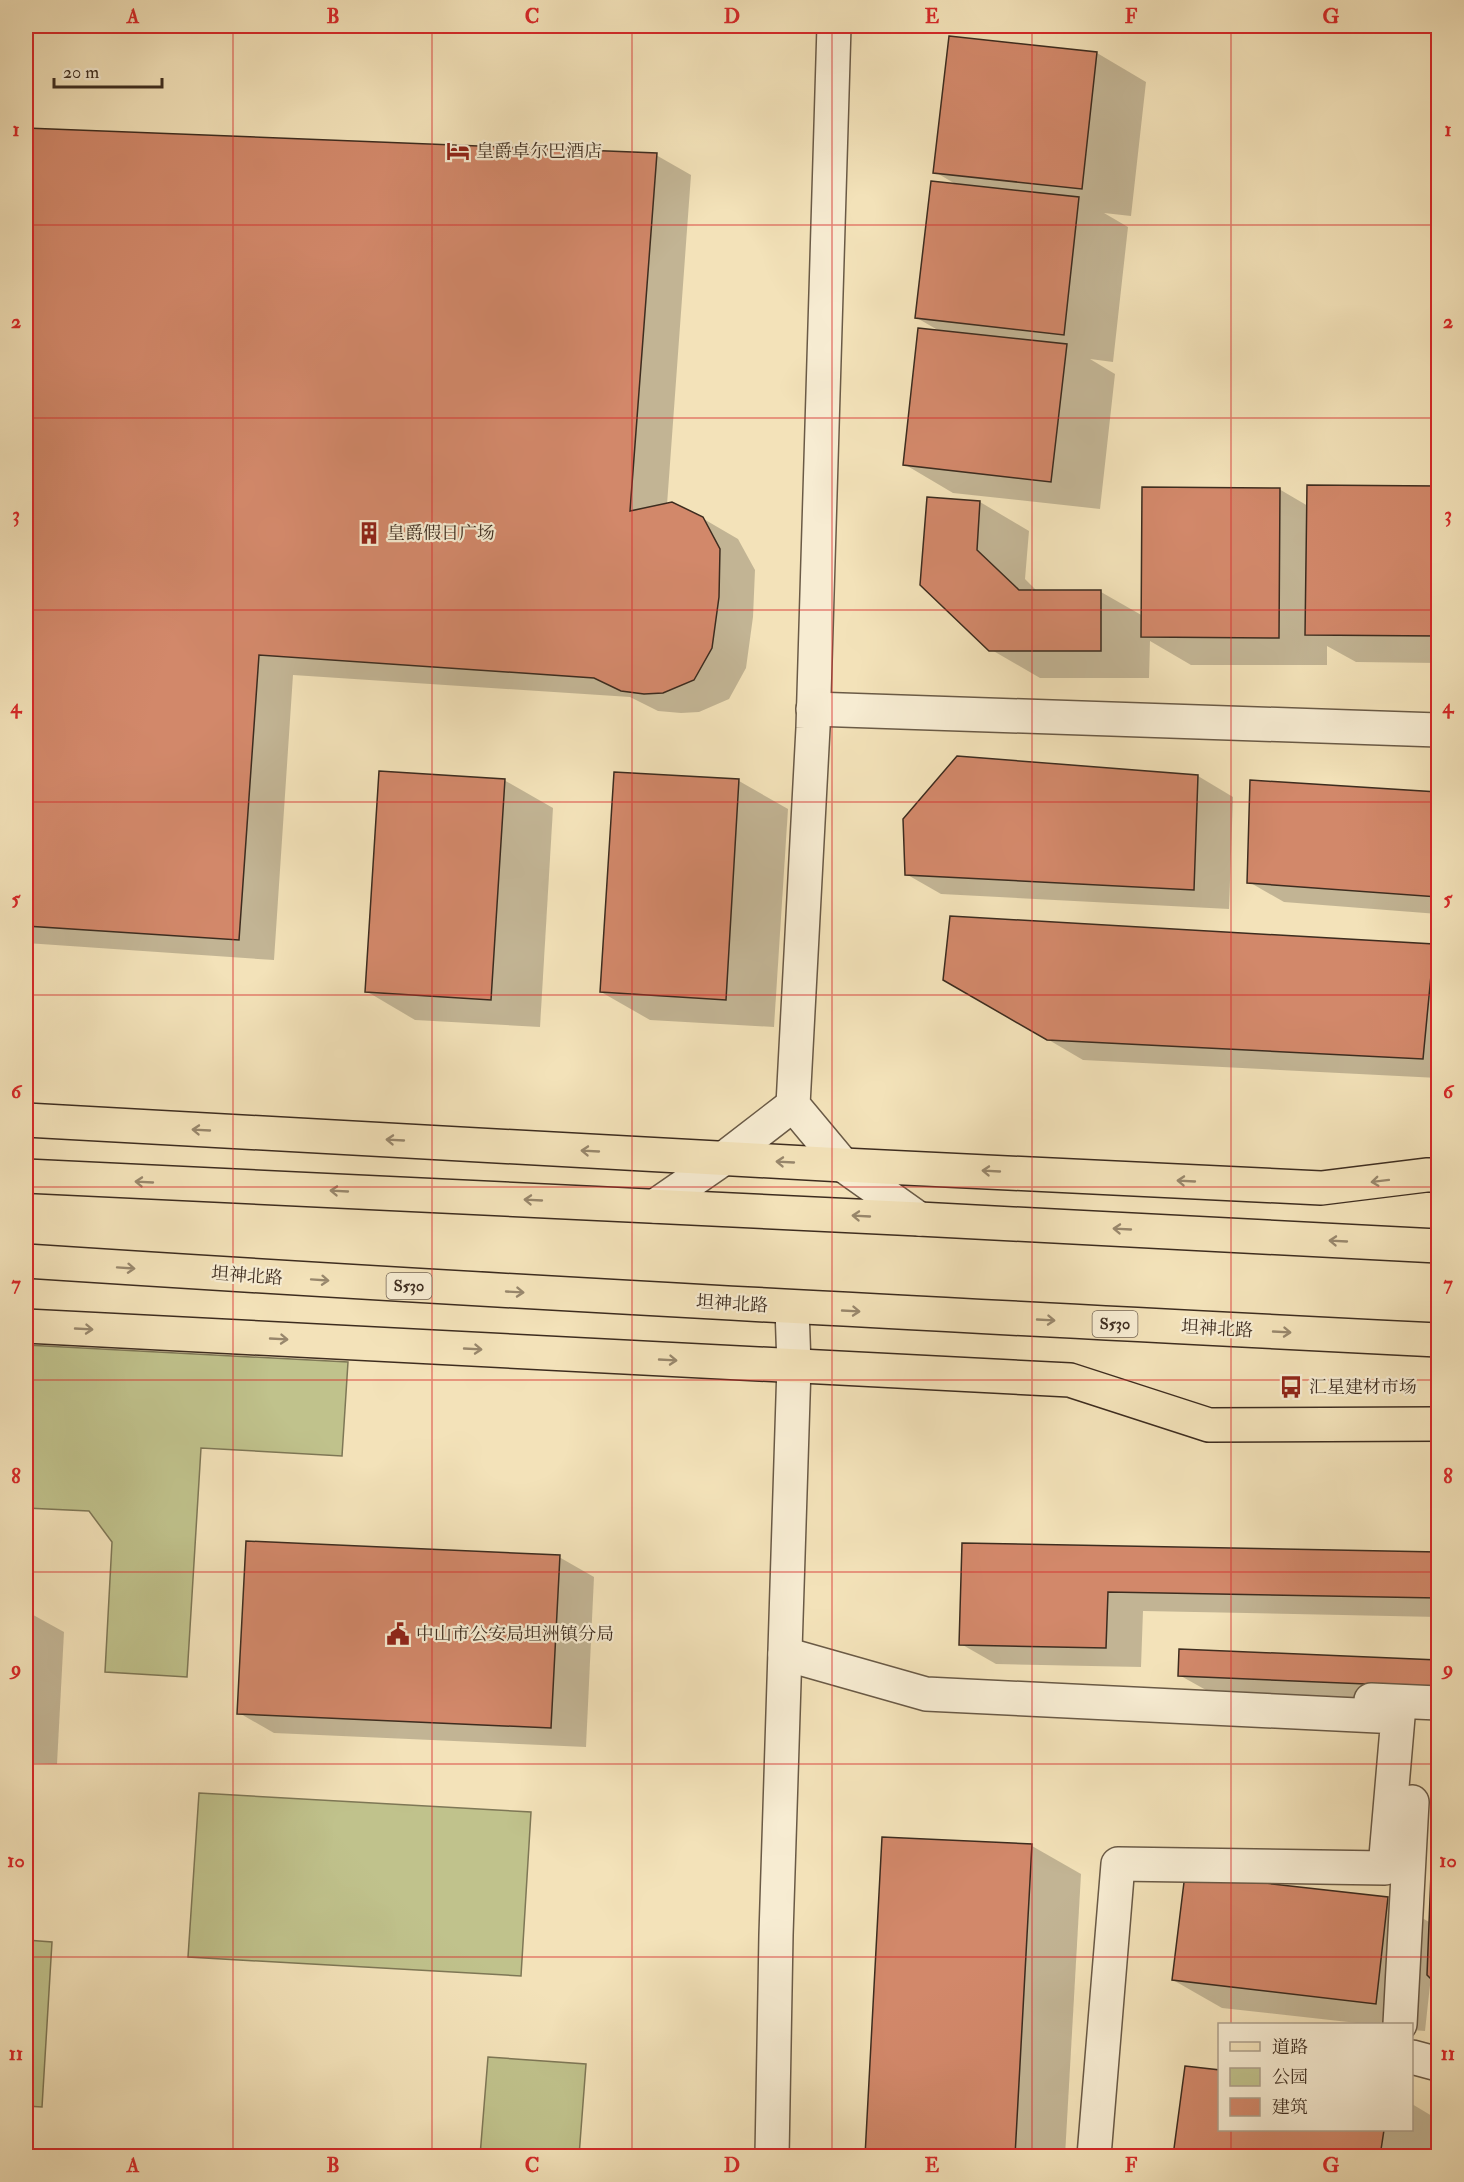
<svg xmlns="http://www.w3.org/2000/svg" width="1464" height="2182" viewBox="0 0 1464 2182" font-family="'IM FELL Double Pica','Noto Serif SC',serif">
<style>
.green{fill:#c0c28c;stroke:#7e7756;stroke-width:1.5}
.shadow{fill:#0003}
.building{fill:#d2886a;stroke:#3d2c1f;stroke-width:1.5}
.lines{fill:none;stroke-linecap:round;stroke-linejoin:round}
.minor-casing{stroke:#6a5a46;stroke-width:36}
.major-casing{stroke:#3d2c1f;stroke-width:36}
.minor{stroke:#f7ecd2;stroke-width:33}
.major{stroke:#f3e2b9;stroke-width:33}
.oneway{stroke:#98876c}
.grid{fill:none;stroke:#d62828;stroke-width:1.5;stroke-opacity:0.55}
.labels{text-anchor:middle;dominant-baseline:central;stroke-width:4.5;stroke-linejoin:round;paint-order:stroke}
.shield{fill:#f7ecd2;stroke:#756655;stroke-width:1.5}
.shield-label{font-size:16px;font-weight:bold;fill:#3d2c1f}
.poi-label{font-size:18px;fill:#3d2c1f;stroke:#f7ecd2;text-anchor:start}
.street-label{font-size:18px;fill:#3d2c1f;stroke:#f7ecd2}
.neatline{fill:none;stroke:#d62828;stroke-width:2}
.grid-label{font-size:20px;text-anchor:middle;font-weight:bold;fill:#d62828}
</style>
<rect width="100%" height="100%" fill="#f3e2b9"/>
<filter id="stains"><feTurbulence type="fractalNoise" baseFrequency=".00333" numOctaves="4"/><feColorMatrix values="0 0 0 0 .2 0 0 0 0 .09 0 0 0 0 .02 0 0 0 .5 -.17"/></filter>
<radialGradient id="worn" r=".72"><stop offset=".6" stop-color="#630" stop-opacity="0"/><stop offset="1" stop-color="#630" stop-opacity=".3"/></radialGradient>
<g class="green">
<polygon points="26,1345 348,1362 342,1456 201,1448 187,1677 105,1672 112,1542 89,1511 26,1508"/>
<polygon points="199,1793 531,1812 521,1976 188,1957"/>
<polygon points="26,1940 52,1942 42,2107 26,2106"/>
<polygon points="488,2057 586,2064 579,2156 480,2156"/>
</g>
<g class="shadow">
<polygon points="1097,53 1146,82 1131,216 1104,213 1128,227 1113,362 1090,359 1115,374 1100,509 953,493 904,464 943,333 917,318 959,186 935,172"/>
<polygon points="26,129 656,155 691,175 667,505 702,518 738,539 755,570 753,617 746,668 729,699 699,712 681,713 658,711 630,697 293,675 274,960 26,943"/>
<polygon points="1308,487 1438,487 1438,663 1356,662 1327,646 1327,665 1191,665 1150,641 1149,678 1040,678 990,649 921,584 980,502 1029,531 1025,579 1038,592 1101,592 1143,616 1279,489 1308,506"/>
<polygon points="615,773 739,781 788,809 774,1027 650,1020 601,992"/>
<polygon points="1198,776 1233,797 1229,909 941,894 906,874"/>
<polygon points="504,780 553,808 540,1027 415,1020 366,991"/>
<polygon points="1252,781 1438,793 1438,914 1284,902 1249,882"/>
<polygon points="1434,946 1438,949 1438,1078 1083,1060 945,979"/>
<polygon points="963,1545 1438,1553 1438,1617 1143,1611 1141,1667 996,1664 961,1644"/>
<polygon points="559,1557 594,1577 586,1747 274,1733 239,1713"/>
<polygon points="26,1611 64,1632 57,1764 26,1763"/>
<polygon points="1180,1650 1438,1661 1438,1705 1215,1695 1179,1675"/>
<polygon points="1437,1746 1438,1983 1431,1976 1425,2031 1412,2030 1412,2024 1366,2024 1222,2008 1173,1980 1186,1876 1388,1899 1431,1923"/>
<polygon points="884,1839 1032,1846 1081,1874 1065,2156 866,2156"/>
<polygon points="1186,2068 1220,2130 1412,2130 1412,2104 1437,2119 1433,2156 1175,2156"/>
</g>
<g class="building">
<polygon points="949,36 1097,52 1082,189 933,173"/>
<polygon points="26,128 657,153 630,511 672,502 703,517 720,549 719,597 712,648 694,680 663,693 644,694 621,691 594,678 259,655 239,940 26,926"/>
<polygon points="931,181 1079,197 1064,335 915,318"/>
<polygon points="918,328 1067,344 1051,482 903,465"/>
<polygon points="1307,485 1438,486 1438,636 1305,635"/>
<polygon points="1142,487 1280,488 1279,638 1141,637"/>
<polygon points="927,497 980,501 977,550 1019,590 1101,590 1101,651 989,651 920,585"/>
<polygon points="957,756 1198,775 1194,890 905,875 903,819"/>
<polygon points="379,771 505,779 491,1000 365,992"/>
<polygon points="614,772 739,779 726,1000 600,992"/>
<polygon points="1250,780 1438,792 1438,897 1247,883"/>
<polygon points="950,916 1434,944 1423,1059 1047,1040 943,980"/>
<polygon points="246,1541 560,1555 551,1728 237,1714"/>
<polygon points="962,1543 1438,1552 1438,1598 1108,1592 1106,1648 959,1645"/>
<polygon points="26,1610 29,1610 26,1689"/>
<polygon points="1179,1649 1438,1660 1438,1687 1178,1676"/>
<polygon points="1436,1745 1438,1745 1438,1986 1427,1975"/>
<polygon points="882,1837 1032,1844 1015,2156 865,2156"/>
<polygon points="1185,1874 1388,1897 1376,2004 1172,1980"/>
<polygon points="1185,2066 1220,2070 1220,2130 1384,2130 1380,2156 1173,2156"/>
</g>
<g class="lines">
<g class="minor-casing">
<g id="minor">
<polyline points="834,26 813,728 793,1105 843,1165 919,1219"/>
<polyline points="813,709 1438,730"/>
<polyline points="655,1206 723,1159 793,1105"/>
<polyline points="785,1654 926,1694 1398,1717 1385,1868 1118,1864 1094,2156"/>
<polyline points="1371,1700 1438,1703"/>
<polyline points="1400,2024 1412,1802"/>
<polyline points="1412,2057 1438,2064"/>
<polyline points="772,2156 776,1935 794,1366 792,1308"/>
</g>
</g>
<g class="major-casing">
<g id="major">
<polyline points="26,1120 843,1165 1321,1188 1426,1175 1438,1175"/>
<polyline points="26,1176 919,1219 1438,1246"/>
<path d="M26,1261C496,1292 967,1316 1438,1340"/>
<polyline points="26,1326 1070,1380 1209,1425 1438,1424"/>
</g>
</g>
<use href="#minor" class="minor"/>
<use href="#major" class="major"/>
</g>
<defs><path id="oneway-shaft" d="M-6 0H5M1.5-3L5.5 0L1.5 3" fill="none" stroke-width="1.6" stroke-linecap="round" stroke-linejoin="round" transform="scale(1.5)"/></defs>
<g class="oneway">
<use href="#oneway-shaft" transform="translate(201 1130) rotate(-177)"/>
<use href="#oneway-shaft" transform="translate(395 1140) rotate(-177)"/>
<use href="#oneway-shaft" transform="translate(590 1151) rotate(-177)"/>
<use href="#oneway-shaft" transform="translate(785 1162) rotate(-177)"/>
<use href="#oneway-shaft" transform="translate(991 1171) rotate(-177)"/>
<use href="#oneway-shaft" transform="translate(1186 1181) rotate(-177)"/>
<use href="#oneway-shaft" transform="translate(1380 1181) rotate(173)"/>
<use href="#oneway-shaft" transform="translate(144 1182) rotate(-177)"/>
<use href="#oneway-shaft" transform="translate(339 1191) rotate(-177)"/>
<use href="#oneway-shaft" transform="translate(533 1200) rotate(-177)"/>
<use href="#oneway-shaft" transform="translate(861 1216) rotate(-177)"/>
<use href="#oneway-shaft" transform="translate(1122 1229) rotate(-177)"/>
<use href="#oneway-shaft" transform="translate(1338 1241) rotate(-177)"/>
<use href="#oneway-shaft" transform="translate(126 1268) rotate(4)"/>
<use href="#oneway-shaft" transform="translate(320 1280) rotate(4)"/>
<use href="#oneway-shaft" transform="translate(515 1292) rotate(3)"/>
<use href="#oneway-shaft" transform="translate(851 1311) rotate(3)"/>
<use href="#oneway-shaft" transform="translate(1046 1320) rotate(3)"/>
<use href="#oneway-shaft" transform="translate(84 1329) rotate(3)"/>
<use href="#oneway-shaft" transform="translate(1282 1332) rotate(3)"/>
<use href="#oneway-shaft" transform="translate(279 1339) rotate(3)"/>
<use href="#oneway-shaft" transform="translate(473 1349) rotate(3)"/>
<use href="#oneway-shaft" transform="translate(668 1360) rotate(3)"/>
</g>
<path class="grid" d="M233,26V2156M432,26V2156M632,26V2156M832,26V2156M1032,26V2156M1231,26V2024M26,225H1438M26,418H1438M26,610H1438M26,802H1438M26,995H1438M26,1187H1438M26,1380H1438M26,1572H1438M26,1764H1438M26,1957H1438M1231,2130V2156"/>
<defs>
<g id="hotel-bare" transform="scale(1.8)"><path d="M-6-4.5h1.5V1H6V5H4.5V3h-9V5H-6ZM-4 0a1.8 1.8 0 1 1 3.6 0ZM.5 0V-2.5h3Q6-2.5 6 0Z" fill="#8f2418" stroke="#f7ecd2" stroke-width="2.5" paint-order="stroke"/></g>
<g id="building-bare" transform="scale(1.8)"><path d="M-4-6H4V6H1V3H-1V6H-4ZM-2.5-4.3h1.7v1.8h-1.7ZM.8-4.3h1.7v1.8H.8ZM-2.5-1h1.7V.8h-1.7ZM.8-1h1.7V.8H.8Z" fill="#8f2418" stroke="#f7ecd2" stroke-width="2.5" paint-order="stroke"/></g>
<g id="bus-bare" transform="scale(1.8)"><path d="M-5-6H5V4H4V6H2V4H-2V6H-4V4H-5ZM-3.5-4V0h7V-4ZM-3.5 1.2v1.5H-2V1.2ZM2 1.2v1.5H3.5V1.2Z" fill="#8f2418" stroke="#f7ecd2" stroke-width="2.5" paint-order="stroke"/></g>
<g id="civic-bare" transform="scale(1.8)"><path d="M-.6-6.5H3V-4.5H.6V-3L4-1V1h2V6H-6V1h2V-1L-.6-3ZM-1.2 2.5V6h2.4V2.5Z" fill="#8f2418" stroke="#f7ecd2" stroke-width="2.5" paint-order="stroke"/></g>
</defs>
<g fill-rule="evenodd">
<use href="#hotel-bare" x="458" y="151"/>
<use href="#building-bare" x="369" y="533"/>
<use href="#bus-bare" x="1291" y="1387"/>
<use href="#civic-bare" x="398" y="1634"/>
</g>
<g class="labels">
<g class="shield">
<rect x="386.5" y="1273" width="45" height="26" rx="4.5"/>
<rect x="1092.5" y="1311" width="45" height="26" rx="4.5"/>
</g>
<g class="shield-label">
<text x="409" y="1286">S530</text>
<text x="1115" y="1324">S530</text>
</g>
<g class="poi-label">
<text x="476" y="151">皇爵卓尔巴酒店</text>
<text x="387" y="533">皇爵假日广场</text>
<text x="1309" y="1387">汇星建材市场</text>
<text x="416" y="1634">中山市公安局坦洲镇分局</text>
</g>
<g class="street-label">
<text transform="translate(247 1276) rotate(4)">坦神北路</text>
<text transform="translate(732 1304) rotate(3)">坦神北路</text>
<text transform="translate(1217 1329) rotate(3)">坦神北路</text>
</g>
</g>
<rect width="1464" height="2182" fill="none" stroke="#f3e2b9" stroke-width="66"/>
<rect x="1218" y="2023" width="195" height="108" fill="#f7ecd2" stroke="#ad9f8a" stroke-width="1.5"/>
<rect x="1230" y="2042" width="30" height="9" fill="#f3e2b9" stroke="#ad9f8a" stroke-width="1.5"/>
<text x="1272" y="2053" font-size="18" fill="#3d2c1f">道路</text>
<rect x="1230" y="2068" width="30" height="18" fill="#c0c28c" stroke="#ad9f8a" stroke-width="1.5"/>
<text x="1272" y="2083" font-size="18" fill="#3d2c1f">公园</text>
<rect x="1230" y="2098" width="30" height="18" fill="#d2886a" stroke="#ad9f8a" stroke-width="1.5"/>
<text x="1272" y="2113" font-size="18" fill="#3d2c1f">建筑</text>
<path d="M54 78v9h108v-9" fill="none" stroke="#3d2c1f" stroke-width="3"/>
<text x="63" y="78" font-size="18" fill="#3d2c1f" stroke="#f7ecd2" stroke-width="4.5" paint-order="stroke">20 m</text>
<rect x="33" y="33" width="1398" height="2116" class="neatline"/>
<g class="grid-label">
<text x="133" y="23">A</text>
<text x="333" y="23">B</text>
<text x="532" y="23">C</text>
<text x="732" y="23">D</text>
<text x="932" y="23">E</text>
<text x="1131" y="23">F</text>
<text x="1331" y="23">G</text>
<text x="16" y="136">1</text>
<text x="1448" y="136">1</text>
<text x="16" y="328">2</text>
<text x="1448" y="328">2</text>
<text x="16" y="521">3</text>
<text x="1448" y="521">3</text>
<text x="16" y="713">4</text>
<text x="1448" y="713">4</text>
<text x="16" y="905">5</text>
<text x="1448" y="905">5</text>
<text x="16" y="1098">6</text>
<text x="1448" y="1098">6</text>
<text x="16" y="1290">7</text>
<text x="1448" y="1290">7</text>
<text x="16" y="1483">8</text>
<text x="1448" y="1483">8</text>
<text x="16" y="1675">9</text>
<text x="1448" y="1675">9</text>
<text x="16" y="1867">10</text>
<text x="1448" y="1867">10</text>
<text x="16" y="2060">11</text>
<text x="1448" y="2060">11</text>
<text x="133" y="2172">A</text>
<text x="333" y="2172">B</text>
<text x="532" y="2172">C</text>
<text x="732" y="2172">D</text>
<text x="932" y="2172">E</text>
<text x="1131" y="2172">F</text>
<text x="1331" y="2172">G</text>
</g>
<rect width="100%" height="100%" filter="url(#stains)"/>
<rect width="100%" height="100%" fill="url(#worn)"/>
</svg>
